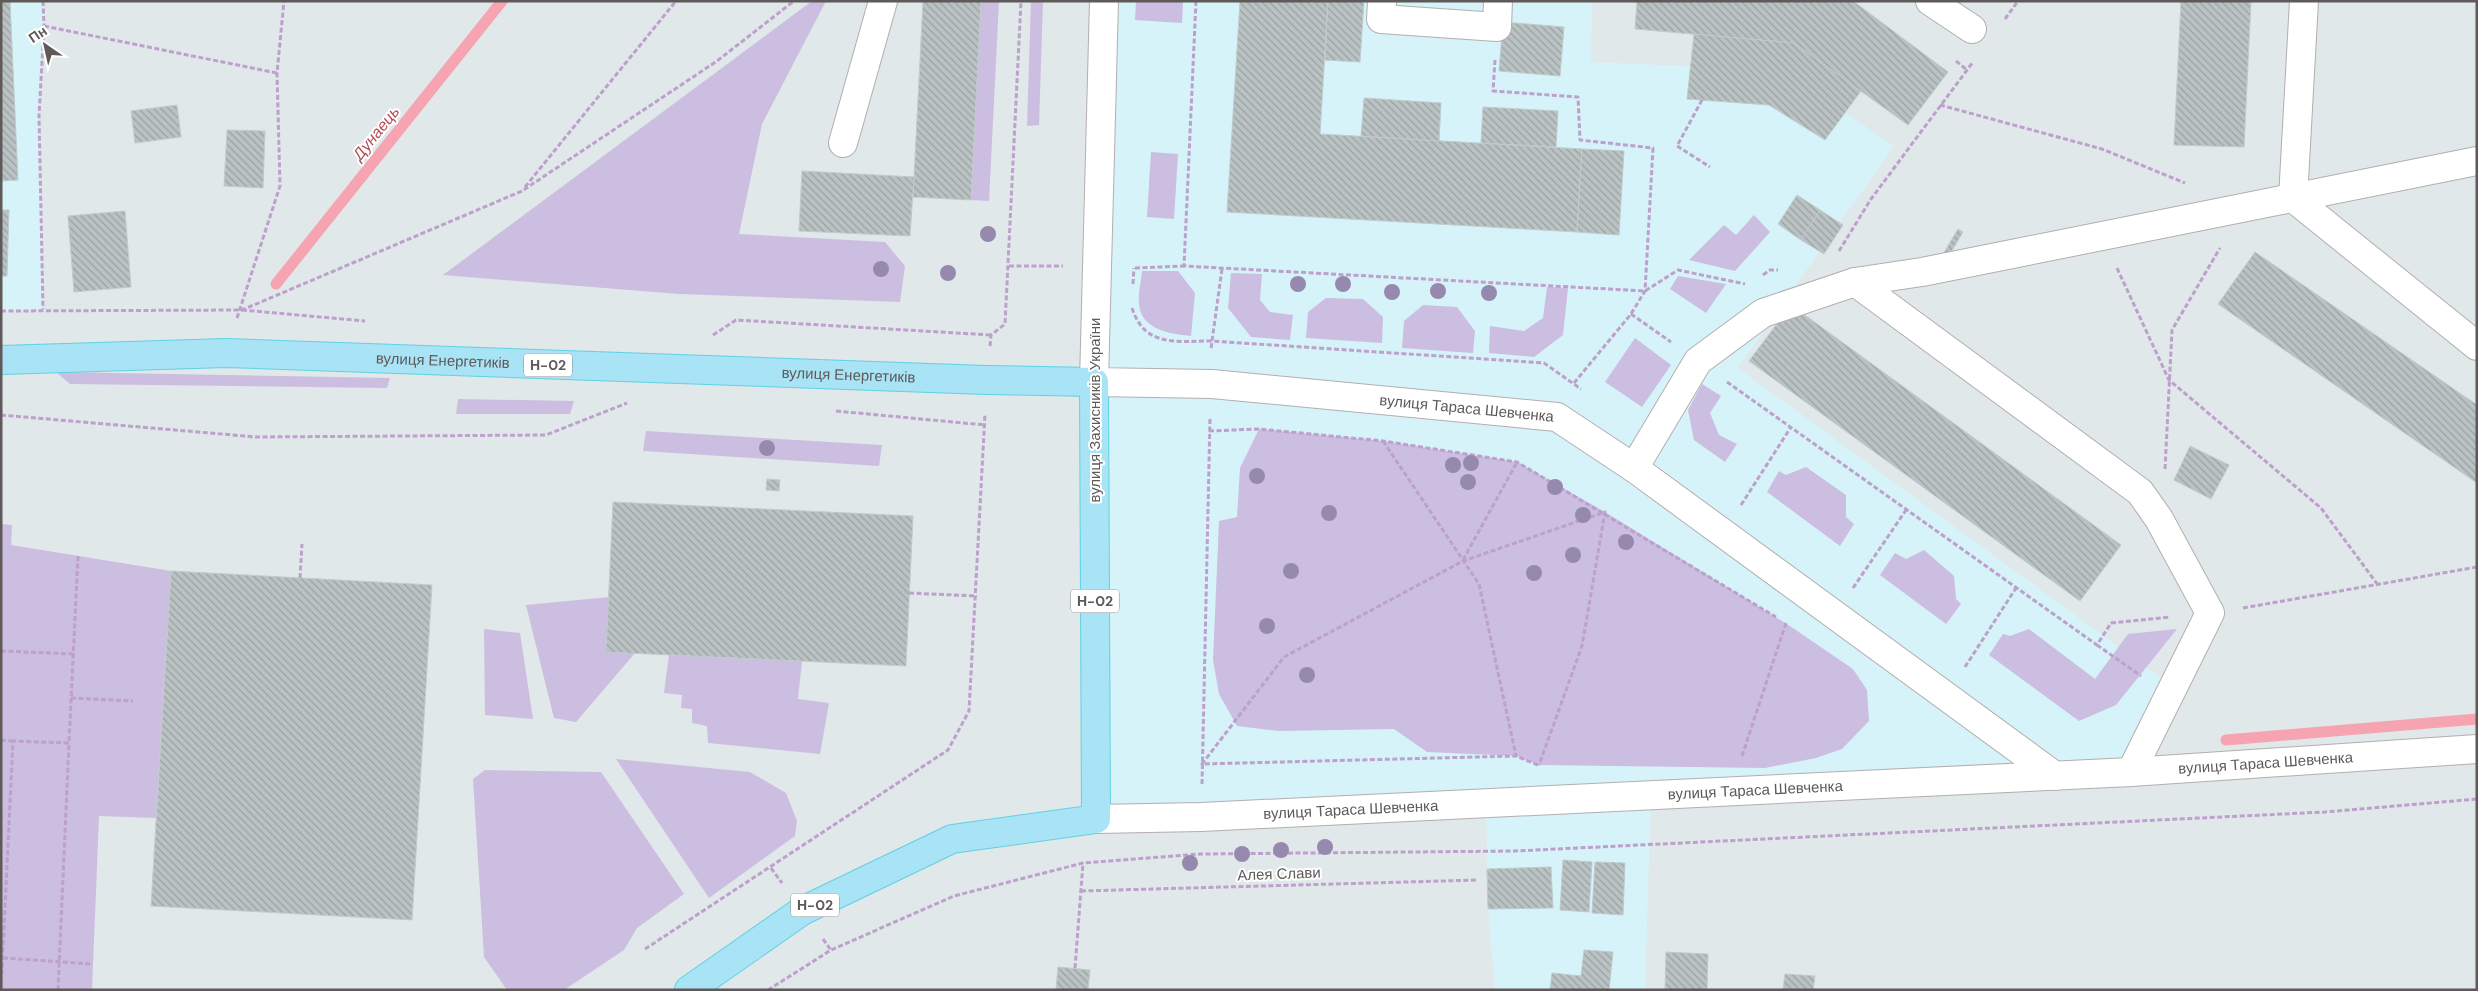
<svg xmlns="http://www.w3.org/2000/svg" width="2478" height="991" viewBox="0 0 2478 991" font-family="'DM Sans',sans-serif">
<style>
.commercial{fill:#d6f3f9}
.grass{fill:#ccbee0}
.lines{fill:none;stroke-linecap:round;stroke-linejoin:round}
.stream{stroke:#f6a4b1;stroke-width:11}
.building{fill:url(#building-back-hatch);stroke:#bfccce}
.minor-casing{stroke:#b4aeae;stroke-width:30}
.major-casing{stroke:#61d1e2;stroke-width:30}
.path{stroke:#bda0cb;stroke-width:3;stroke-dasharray:5 2.5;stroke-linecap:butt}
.minor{stroke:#fff;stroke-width:28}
.major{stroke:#a9e3f6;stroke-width:28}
.tree{fill:#9689ae}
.labels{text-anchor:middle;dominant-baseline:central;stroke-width:4;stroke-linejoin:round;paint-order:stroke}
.shield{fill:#fff;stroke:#8f8b8b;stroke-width:1}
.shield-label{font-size:14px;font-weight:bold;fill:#5f5959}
.street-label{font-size:15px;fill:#5f5959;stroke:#fff}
.water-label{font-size:16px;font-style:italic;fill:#b54b53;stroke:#fff}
</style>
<defs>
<pattern id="building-back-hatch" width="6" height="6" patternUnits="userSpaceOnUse" patternTransform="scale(1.25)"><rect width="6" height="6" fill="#bac2c3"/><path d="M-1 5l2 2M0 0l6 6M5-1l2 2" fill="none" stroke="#9aa1a1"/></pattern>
</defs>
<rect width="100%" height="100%" fill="#e0e8ea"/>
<g class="commercial">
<polygon points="1,1 43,1 44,26 39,116 43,309 1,311"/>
<polygon points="1104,1 1592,1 1591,62 1783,70 1894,146 1738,368 2165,681 2131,772 1651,795 1645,990 1495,990 1488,909 1486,803 1096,819"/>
</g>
<g class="grass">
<polygon points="812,1 826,1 762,124 739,234 885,242 905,266 900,302 679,294 443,275"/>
<polygon points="981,1 999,1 989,201 971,200"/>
<polygon points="1031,1 1043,1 1039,125 1027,126"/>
<polygon points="1136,1 1183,1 1182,23 1135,20"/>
<polygon points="1151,152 1178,154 1174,219 1147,217"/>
<polygon points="1754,215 1770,232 1735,271 1689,260 1724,225 1736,235"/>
<path d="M1142,271H1178L1195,293L1191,336C1171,334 1140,330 1139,303C1138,293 1141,282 1142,271Z"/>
<polygon points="1231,273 1262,274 1260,300 1270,312 1293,315 1290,340 1251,337 1228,308"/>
<polygon points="1678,276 1726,284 1706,313 1670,289"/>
<polygon points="1547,287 1568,288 1563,335 1534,357 1489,353 1490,326 1524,331 1543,318"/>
<polygon points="1326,298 1363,299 1383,317 1382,343 1306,338 1308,312"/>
<polygon points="1423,305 1457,307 1475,331 1473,353 1402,348 1404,321"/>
<polygon points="1635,338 1671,365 1642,407 1605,382"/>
<polygon points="56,372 390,378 387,388 70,384"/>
<polygon points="1702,384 1721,396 1710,413 1719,435 1737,444 1725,462 1694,440 1688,410"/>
<polygon points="458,399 574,401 570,414 456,414"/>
<polygon points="1259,429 1383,441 1517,462 1605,512 1787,624 1853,669 1867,690 1869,721 1842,749 1816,758 1765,768 1539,765 1516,756 1427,752 1394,729 1278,731 1237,726 1219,694 1213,660 1219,521 1237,517 1240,468"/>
<polygon points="646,431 882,445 879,466 643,451"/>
<polygon points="1806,467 1846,495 1846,517 1854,524 1840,546 1767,492 1779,471 1786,475"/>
<polygon points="1,524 12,525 11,545 171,571 156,818 99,816 92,990 1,990"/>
<polygon points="1924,550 1954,576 1956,599 1961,604 1946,624 1880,575 1895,553 1906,559"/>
<polygon points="609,597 606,652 635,653 576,722 554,718 526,605"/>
<polygon points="484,629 520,633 533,719 485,715"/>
<polygon points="2029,629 2095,679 2128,634 2177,629 2116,705 2079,721 1989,655 2003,634 2010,636"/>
<polygon points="669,655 802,661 798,699 829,703 820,754 708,743 707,726 692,723 692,709 681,708 682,695 664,693"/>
<polygon points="616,759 750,772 786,793 797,821 795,836 709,898"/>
<polygon points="485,770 601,772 684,894 637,928 624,950 564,990 507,990 484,957 473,779"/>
</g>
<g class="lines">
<g class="stream">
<polyline points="276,284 502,1"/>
<polyline points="2226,740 2477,719"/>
</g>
</g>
<g class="building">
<polygon points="1,1 10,1 18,180 1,181"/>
<polygon points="923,1 981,1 971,200 913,197"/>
<polygon points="1240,1 1328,1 1320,134 1582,149 1577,232 1227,212"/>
<polygon points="1328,1 1364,1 1360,62 1325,60"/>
<polygon points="1637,1 1853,1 1948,72 1908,125 1794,43 1635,29"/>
<polygon points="2181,1 2251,1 2244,147 2174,145"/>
<polygon points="1503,22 1564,27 1560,76 1499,71"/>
<polygon points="1694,34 1794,43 1861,91 1825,140 1769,105 1687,99"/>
<polygon points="1364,98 1441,103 1439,141 1361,136"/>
<polygon points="177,105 181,137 135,143 131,111"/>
<polygon points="1483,107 1558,111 1556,147 1481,143"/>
<polygon points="227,130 265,131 263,188 224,186"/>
<polygon points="1582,149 1624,151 1619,235 1577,232"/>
<polygon points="802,171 914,177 910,236 799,231"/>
<polygon points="1797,195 1820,210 1801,240 1778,224"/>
<polygon points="1,210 9,210 7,276 1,276"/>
<polygon points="1820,210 1843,225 1824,254 1801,240"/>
<polygon points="125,211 131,287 74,292 68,216"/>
<polygon points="1958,229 1963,232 1947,259 1942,256"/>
<polygon points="2255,252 2477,405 2477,483 2218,304"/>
<polygon points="1791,305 2121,545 2080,601 1749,361"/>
<polygon points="2190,446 2229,465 2211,499 2174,480"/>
<polygon points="767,479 780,480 779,491 766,490"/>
<polygon points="613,502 913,516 906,666 606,652"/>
<polygon points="171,571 432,585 412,920 151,906"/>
<polygon points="1563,860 1592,862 1589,912 1560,910"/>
<polygon points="1595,862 1625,863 1623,915 1592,913"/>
<polygon points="1551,867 1553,908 1488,909 1487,869"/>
<polygon points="1584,950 1613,952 1609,990 1550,990 1552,973 1581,976"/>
<polygon points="1666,952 1708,954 1707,990 1665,990"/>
<polygon points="1058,967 1090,970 1088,990 1056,990"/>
<polygon points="1785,974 1815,976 1813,990 1783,990"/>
</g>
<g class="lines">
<g class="minor-casing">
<g id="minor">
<path id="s1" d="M1104,1L1094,382L1212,384L1557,417L1634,468L2055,776"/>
<polyline points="1382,1 1381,19 1497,27 1498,1"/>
<polyline points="1930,1 1972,29"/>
<polyline points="2304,1 2293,198 2477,346"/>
<polyline points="843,143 883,1"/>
<polyline points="1855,282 1922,272 2477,161"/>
<polyline points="1634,468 1698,361 1763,313 1855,282 2140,492 2159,519 2210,613 2131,772"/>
<path id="s2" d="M1096,819L1201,817L2131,772L2477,749"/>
</g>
</g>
<g class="major-casing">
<g id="major">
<path id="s3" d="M1,360L226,353L986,380L1094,382L1096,819L952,839L802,911L689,990"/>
</g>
</g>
<g class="path">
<polyline points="43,1 44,26 39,116 43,309"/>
<polyline points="1196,1 1184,266 1645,291 1678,270 1745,284"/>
<polyline points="2005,19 2018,1"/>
<polyline points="44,26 277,73"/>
<polyline points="1495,60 1493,91 1578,97 1580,140 1653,148 1645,291 1631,314 1574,383"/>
<polyline points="1956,61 1967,70"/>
<polyline points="1702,100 1677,146 1710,167"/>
<polyline points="1940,105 2102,149 2185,183"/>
<polyline points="525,187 676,1"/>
<polyline points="1839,251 1871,199 1973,62"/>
<polyline points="1009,266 1063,266"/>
<polyline points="1135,268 1184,266"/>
<polyline points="2117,268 2169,380 2321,508 2378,585"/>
<polyline points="1222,269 1212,341 1544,363 1581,389"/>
<polyline points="1763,275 1770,270 1778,270"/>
<polyline points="1133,284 1134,268"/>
<path d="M1132,308C1145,348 1177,341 1212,341L1211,349"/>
<polyline points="242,310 365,321"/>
<polyline points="1,311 242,310 522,191 717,61 794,1"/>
<polyline points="1631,314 1671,342"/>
<polyline points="237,318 280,186 277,73 284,1"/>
<polyline points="713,335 736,320 991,335"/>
<polyline points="990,346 991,335 1005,324 1021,1"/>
<polyline points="1727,382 2097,645 2111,623 2170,617"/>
<polyline points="836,411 985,425"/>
<polyline points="1,415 256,437 546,435 627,403"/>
<polyline points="1209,431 1259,429 1383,441 1517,462 1776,617"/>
<polyline points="1383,441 1479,584 1516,756"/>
<polyline points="2165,469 2172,330 2220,248"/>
<polyline points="1741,505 1791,427"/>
<polyline points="1463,560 1517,462"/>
<polyline points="300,578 302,544"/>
<polyline points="1853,588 1906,510"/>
<polyline points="909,593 977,596"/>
<polyline points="2243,608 2477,567"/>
<polyline points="2097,645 2141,676"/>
<polyline points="1,651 74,654"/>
<polyline points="1965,667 2016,588"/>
<polyline points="71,698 133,701"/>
<polyline points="1,740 13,741"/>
<polyline points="1742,756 1786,623"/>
<polyline points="1538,765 1516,756 1202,764 1284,657 1463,561 1605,512 1582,646 1539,765"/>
<polyline points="1202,784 1210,418"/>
<polyline points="771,868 782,883"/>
<polyline points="1081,891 1478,880"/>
<polyline points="823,939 831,950"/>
<polyline points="645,949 948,750 969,711 985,414"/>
<polyline points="3,958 92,964"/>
<polyline points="1075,968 1083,863"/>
<polyline points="1,990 13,741 69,743 78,556"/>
<polyline points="58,990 69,743"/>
<polyline points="768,990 831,950 954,896 1083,863 1200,854 1515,851 2325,812 2477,799"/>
</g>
<use href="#minor" class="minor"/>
<use href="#major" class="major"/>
</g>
<g class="tree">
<circle cx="988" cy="234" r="8"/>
<circle cx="881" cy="269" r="8"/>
<circle cx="948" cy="273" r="8"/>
<circle cx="1298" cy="284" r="8"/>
<circle cx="1343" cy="284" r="8"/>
<circle cx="1438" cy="291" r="8"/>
<circle cx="1392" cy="292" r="8"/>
<circle cx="1489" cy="293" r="8"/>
<circle cx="767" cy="448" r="8"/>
<circle cx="1471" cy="463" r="8"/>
<circle cx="1453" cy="465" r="8"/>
<circle cx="1257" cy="476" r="8"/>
<circle cx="1468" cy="482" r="8"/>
<circle cx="1555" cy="487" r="8"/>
<circle cx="1329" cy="513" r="8"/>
<circle cx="1583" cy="515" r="8"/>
<circle cx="1626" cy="542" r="8"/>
<circle cx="1573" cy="555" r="8"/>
<circle cx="1291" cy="571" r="8"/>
<circle cx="1534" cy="573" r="8"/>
<circle cx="1267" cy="626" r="8"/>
<circle cx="1307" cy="675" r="8"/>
<circle cx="1325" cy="847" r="8"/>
<circle cx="1281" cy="850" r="8"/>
<circle cx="1242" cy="854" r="8"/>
<circle cx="1190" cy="863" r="8"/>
</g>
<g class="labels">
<g class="shield">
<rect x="524" y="353.5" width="48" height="23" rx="4"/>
<rect x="1071" y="589.5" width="48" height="23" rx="4"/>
<rect x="791" y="893.5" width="48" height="23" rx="4"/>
</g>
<g class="shield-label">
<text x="548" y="365">Н-02</text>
<text x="1095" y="601">Н-02</text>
<text x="815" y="905">Н-02</text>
</g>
<g class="street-label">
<text stroke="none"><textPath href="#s3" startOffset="442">вулиця Енергетиків</textPath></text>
<text stroke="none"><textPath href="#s3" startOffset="848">вулиця Енергетиків</textPath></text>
<text stroke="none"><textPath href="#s1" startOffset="755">вулиця Тараса Шевченка</textPath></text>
<text transform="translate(1095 410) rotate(-90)">вулиця Захисників України</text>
<text stroke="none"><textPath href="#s2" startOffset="1171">вулиця Тараса Шевченка</textPath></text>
<text stroke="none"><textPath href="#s2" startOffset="660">вулиця Тараса Шевченка</textPath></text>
<text stroke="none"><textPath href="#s2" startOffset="255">вулиця Тараса Шевченка</textPath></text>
<text transform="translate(1279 874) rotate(-2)">Алея Слави</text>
</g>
<g class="water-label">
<text transform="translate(376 133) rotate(-51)">Дунаець</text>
</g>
</g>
<rect width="2478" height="991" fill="none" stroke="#5f5959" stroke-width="5"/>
<g transform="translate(45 45) rotate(326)" stroke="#ffffff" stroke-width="4" paint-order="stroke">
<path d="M0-4L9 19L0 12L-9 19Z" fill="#5f5959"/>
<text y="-8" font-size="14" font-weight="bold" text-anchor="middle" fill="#5f5959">Пн</text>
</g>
</svg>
